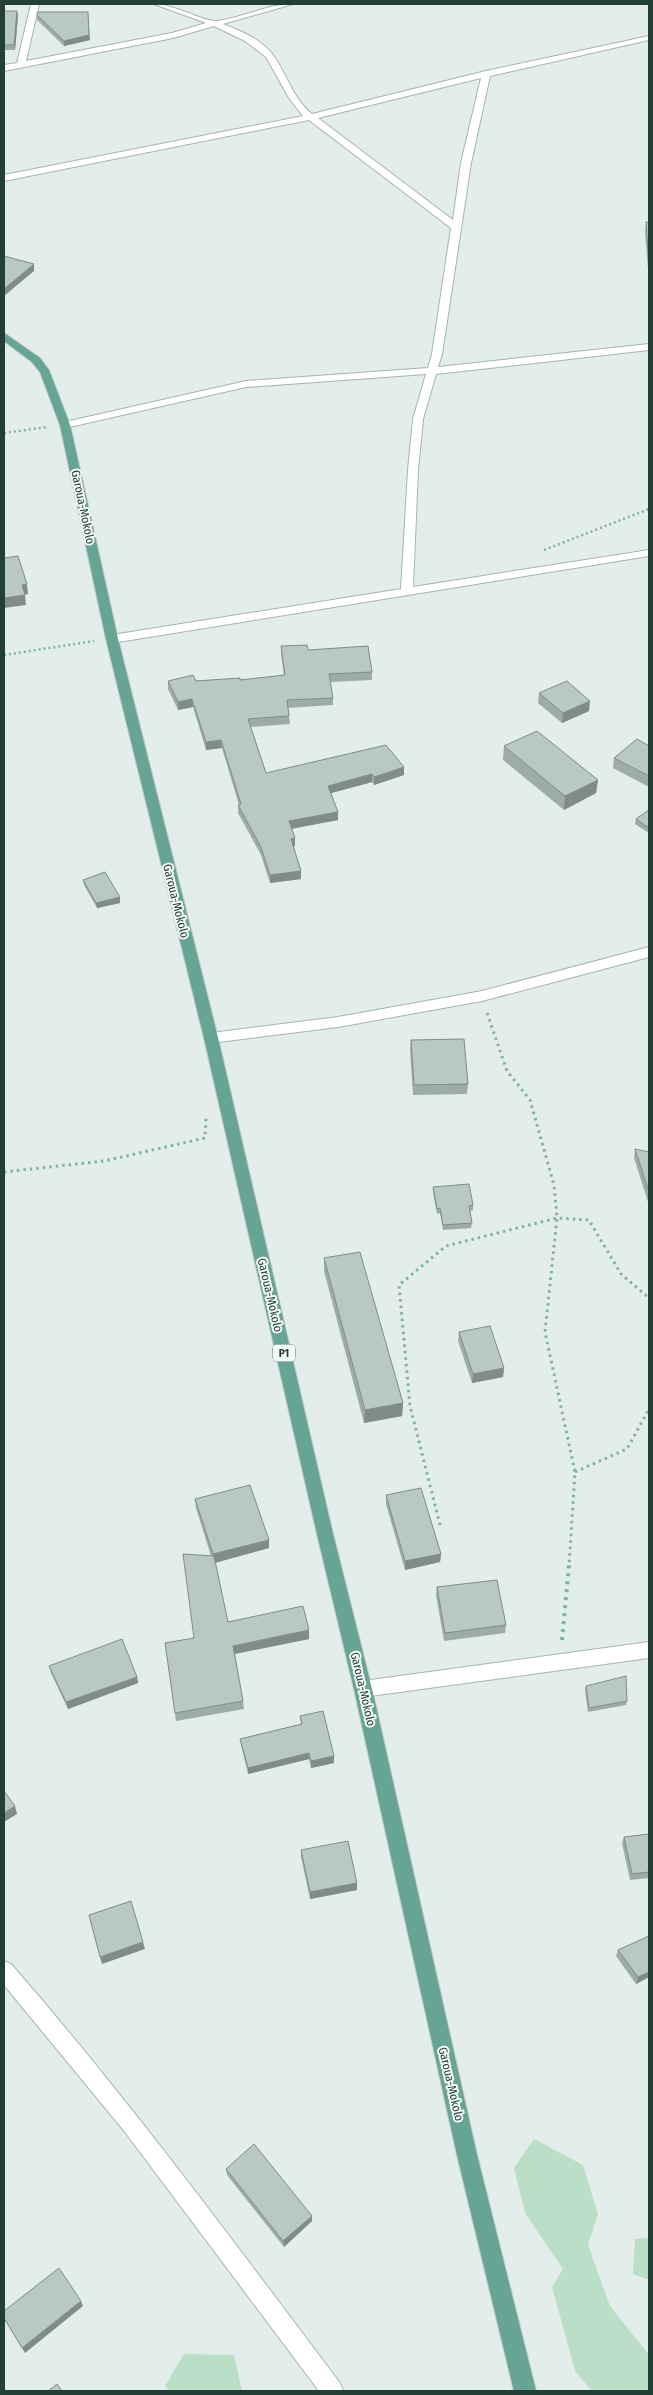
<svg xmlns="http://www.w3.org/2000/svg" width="653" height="2395" viewBox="0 0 653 2395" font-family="'Fira Sans Condensed',sans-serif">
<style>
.green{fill:#bbdfc6}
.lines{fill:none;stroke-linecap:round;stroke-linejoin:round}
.street-casing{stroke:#a5b5b0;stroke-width:2}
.primary-casing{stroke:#c1c9c7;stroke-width:2}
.path-far2{stroke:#82b2a4;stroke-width:2.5;stroke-dasharray:2 3;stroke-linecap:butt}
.path-far1{stroke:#82b2a4;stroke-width:3;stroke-dasharray:2.5 4;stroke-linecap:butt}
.path{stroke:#82b2a4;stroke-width:4;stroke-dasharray:3 5;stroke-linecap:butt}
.street{fill:#fff;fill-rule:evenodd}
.primary{fill:#66a496;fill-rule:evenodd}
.wall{fill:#9eaca7}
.shaded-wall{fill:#818c88}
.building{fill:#b8c8c2;stroke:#818c88}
.labels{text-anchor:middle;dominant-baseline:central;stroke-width:4;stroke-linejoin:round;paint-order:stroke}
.shield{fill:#f3f9f7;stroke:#617771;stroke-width:1}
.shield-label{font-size:11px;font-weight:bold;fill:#223f38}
.street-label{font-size:12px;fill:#223f38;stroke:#f3f9f7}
</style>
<rect width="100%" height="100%" fill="#e3ede9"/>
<g class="green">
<polygon points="534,2139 583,2165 598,2214 588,2245 610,2306 649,2355 649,2391 592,2391 575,2371 552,2287 563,2269 525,2213 514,2168"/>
<polygon points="649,2238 649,2280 633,2274 635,2239"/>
<polygon points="184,2354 234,2355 242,2391 170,2391 165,2386"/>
</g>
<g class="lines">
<g class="street-casing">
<g id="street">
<path d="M31,4H39L26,61L172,33L206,23L154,4C174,4 204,22 217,21C243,18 267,4 293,4L223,24C241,31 261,39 273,55C287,74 293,99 312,114L486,71L649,36V40L490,76L471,163L442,354L438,367L649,344V350L436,374L423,419L418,470L413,587L649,550V556L112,643L108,642L106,639L112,635L401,589L408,470L413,419L426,374L246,387L65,428L60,425L65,422L246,381L428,368L432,354L451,228L309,120L4,181V175L303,116L289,98L266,57L245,41L214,26L173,38L4,71V65L17,63ZM481,78L461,163L453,220L318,118Z"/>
<polygon points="649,947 649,957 482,1001 338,1027 211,1043 206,1042 204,1038 206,1034 211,1033 338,1017 482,991"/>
<polygon points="649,1642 649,1658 363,1697 357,1695 354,1689 357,1683 363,1681"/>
<path d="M4,1961L11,1964C128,2098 233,2241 340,2383L343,2391H319L125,2132L4,1985Z"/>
</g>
</g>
<g class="primary-casing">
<polygon id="primary" points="4,333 40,358 49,370 70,425 118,639 218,1038 333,1534 372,1689 477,2155 536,2391 514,2391 457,2155 354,1689 317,1534 204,1038 106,639 60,425 40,372 32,362 4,341"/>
</g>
<g class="path-far2">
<polyline points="4,433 47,427"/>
<polyline points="544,550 649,509"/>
<polyline points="4,655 94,641"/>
</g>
<g class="path-far1">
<polyline points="487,1013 507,1071 530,1100 554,1185 557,1218 545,1332 575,1472 569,1566"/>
<polyline points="4,1172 104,1161 205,1138 206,1118"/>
<polyline points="575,1472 627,1449 649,1409"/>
<polyline points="440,1525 410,1406 399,1285 446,1246 557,1218 589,1220 621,1274 649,1298"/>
</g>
<polyline class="path" points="562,1640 569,1565"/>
<use href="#street" class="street"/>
<use href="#primary" class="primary"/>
</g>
<g class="wall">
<polygon points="4,11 17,11 18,16 15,50 4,50"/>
<polygon points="88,12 90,40 64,46 37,20 37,15"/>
<polygon points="646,222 649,222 649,281 645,232"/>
<polygon points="281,646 308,650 372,672 372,680 330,682 333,698 333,705 288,708 290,724 251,727 266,773 404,775 374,785 372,782 331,793 338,812 338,820 292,829 295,838 295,846 294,846 301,879 270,883 261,855 238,813 238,805 239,805 222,748 206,750 193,707 178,710 168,689 168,681 240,680 284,675 281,654"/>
<polygon points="539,693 589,711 562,723 538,703"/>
<polygon points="504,746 598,780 596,793 564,810 503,760"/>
<polygon points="649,746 649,787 613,768 614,758"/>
<polygon points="649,810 649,833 635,824 636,819"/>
<polygon points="83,880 120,903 97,908 84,885"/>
<polygon points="411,1040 468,1084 467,1094 413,1095 410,1050"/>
<polygon points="635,1149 649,1152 649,1205 634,1158"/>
<polygon points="433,1187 473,1205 473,1210 470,1211 472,1223 471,1228 443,1230 440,1213 437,1214 433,1192"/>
<polygon points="324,1258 403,1403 402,1416 364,1423 324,1271"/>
<polygon points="459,1332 504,1368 503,1377 472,1383 458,1341"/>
<polygon points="386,1495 441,1554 440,1562 405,1570 386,1504"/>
<polygon points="195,1499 269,1548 215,1563 228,1622 309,1639 235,1654 243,1701 244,1709 176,1721 165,1643 194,1638 211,1556 196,1508"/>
<polygon points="437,1587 506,1625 505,1633 444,1641 436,1595"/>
<polygon points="49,1666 137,1677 138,1683 68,1709 51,1673"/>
<polygon points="586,1686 627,1701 626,1705 588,1712 585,1690"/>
<polygon points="300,1716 334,1763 311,1768 309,1759 248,1774 241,1745 240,1739 301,1724"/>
<polygon points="649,1834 649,1878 630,1880 622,1843 624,1837"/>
<polygon points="301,1850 357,1883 357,1890 310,1899 301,1857"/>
<polygon points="649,1936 649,1977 636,1984 616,1956 618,1950"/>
<polygon points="226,2169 312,2216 312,2221 284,2247 227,2175"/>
</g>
<g class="shaded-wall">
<polygon points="17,11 18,16 15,50 14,45"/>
<polygon points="89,35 90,40 64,46 64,41"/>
<polygon points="34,264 34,271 4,296 4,289"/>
<polygon points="27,584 28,594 23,595 22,585"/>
<polygon points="25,595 26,605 4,608 4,598"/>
<polygon points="192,699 193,707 178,710 178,702"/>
<polygon points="590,701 589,711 562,723 563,713"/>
<polygon points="221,740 222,748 206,750 206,742"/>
<polygon points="404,767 404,775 374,785 374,777"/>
<polygon points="372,774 372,782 328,794 328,786"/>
<polygon points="598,780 596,793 564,810 565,796"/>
<polygon points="338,812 338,820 289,829 289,821"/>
<polygon points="295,838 295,846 292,847 291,839"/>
<polygon points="301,871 301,879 270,883 270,875"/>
<polygon points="120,897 120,903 97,908 96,903"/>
<polygon points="504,1368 503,1377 472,1383 473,1374"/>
<polygon points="403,1403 402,1416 364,1423 365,1410"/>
<polygon points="269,1540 269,1548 214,1563 213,1554"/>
<polygon points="441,1554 440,1562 405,1570 405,1561"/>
<polygon points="309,1630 309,1639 234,1654 233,1646"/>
<polygon points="137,1677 138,1683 68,1709 66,1702"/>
<polygon points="309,1753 309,1759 248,1774 248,1768"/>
<polygon points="334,1756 334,1763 311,1768 311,1761"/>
<polygon points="15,1806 17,1814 4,1822 4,1813"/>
<polygon points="357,1883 357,1890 310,1899 310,1892"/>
<polygon points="143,1942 145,1949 102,1964 100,1957"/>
<polygon points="649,1972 649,1977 636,1984 638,1977"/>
<polygon points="312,2216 312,2221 284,2247 283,2241"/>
<polygon points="81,2301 83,2306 25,2353 22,2348"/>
</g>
<g class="building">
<polygon points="4,11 17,11 14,45 4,45"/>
<polygon points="38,12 88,12 89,35 64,41 37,15"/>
<polygon points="646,222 649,222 649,266"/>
<polygon points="4,256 34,264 4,289"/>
<polygon points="18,556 27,584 22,585 25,595 4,598 4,558"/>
<polygon points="307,645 308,650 368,646 372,672 329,674 333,698 287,700 289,716 248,719 266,773 386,745 404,767 374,777 372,774 328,786 338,812 289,821 295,838 291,839 301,871 270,875 261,847 238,805 241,804 221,740 206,742 192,699 178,702 168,681 193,675 196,681 240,678 240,680 285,675 281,646"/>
<polygon points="567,681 590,701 563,713 539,693"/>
<polygon points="537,731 598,780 565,796 504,746"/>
<polygon points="637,739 649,746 649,776 614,758"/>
<polygon points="649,810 649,828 636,819"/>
<polygon points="105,872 120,897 96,903 83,880"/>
<polygon points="464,1039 468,1084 414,1085 411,1040"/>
<polygon points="635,1149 649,1152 649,1192"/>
<polygon points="469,1184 473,1205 469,1206 472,1223 443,1225 440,1208 437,1209 433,1187"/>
<polygon points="360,1252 403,1403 365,1410 324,1258"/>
<polygon points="490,1326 504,1368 473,1374 459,1332"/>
<polygon points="250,1485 269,1540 213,1554 195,1499"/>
<polygon points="421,1488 441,1554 405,1561 386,1495"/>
<polygon points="183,1554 214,1556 228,1622 303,1606 309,1630 233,1646 243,1701 175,1713 165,1643 194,1638"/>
<polygon points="497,1580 506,1625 445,1633 437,1587"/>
<polygon points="122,1639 137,1677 66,1702 49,1666"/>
<polygon points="626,1676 627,1701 589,1708 586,1686"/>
<polygon points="323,1711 334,1756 311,1761 309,1753 248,1768 240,1739 302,1724 300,1716"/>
<polygon points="4,1791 15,1806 4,1813"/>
<polygon points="649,1834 649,1872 632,1874 624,1837"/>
<polygon points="348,1841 357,1883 310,1892 301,1850"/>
<polygon points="131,1901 143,1942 100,1957 89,1915"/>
<polygon points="649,1936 649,1972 638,1977 618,1950"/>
<polygon points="254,2144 312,2216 283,2241 226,2169"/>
<polygon points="59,2268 81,2301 22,2348 4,2318 4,2311"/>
<polygon points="57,2384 62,2391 48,2391"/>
</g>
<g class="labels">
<rect class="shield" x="273" y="1344.5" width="22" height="17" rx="4"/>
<g class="shield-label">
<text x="284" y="1353">P1</text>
</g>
<g class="street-label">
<text transform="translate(83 507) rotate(78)">Garoua-Mokolo</text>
<text transform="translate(176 901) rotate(76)">Garoua-Mokolo</text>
<text transform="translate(270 1295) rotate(77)">Garoua-Mokolo</text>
<text transform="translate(363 1689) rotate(77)">Garoua-Mokolo</text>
<text transform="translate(451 2084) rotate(77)">Garoua-Mokolo</text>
</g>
</g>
<rect width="653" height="2395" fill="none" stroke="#223f38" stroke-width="10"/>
</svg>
